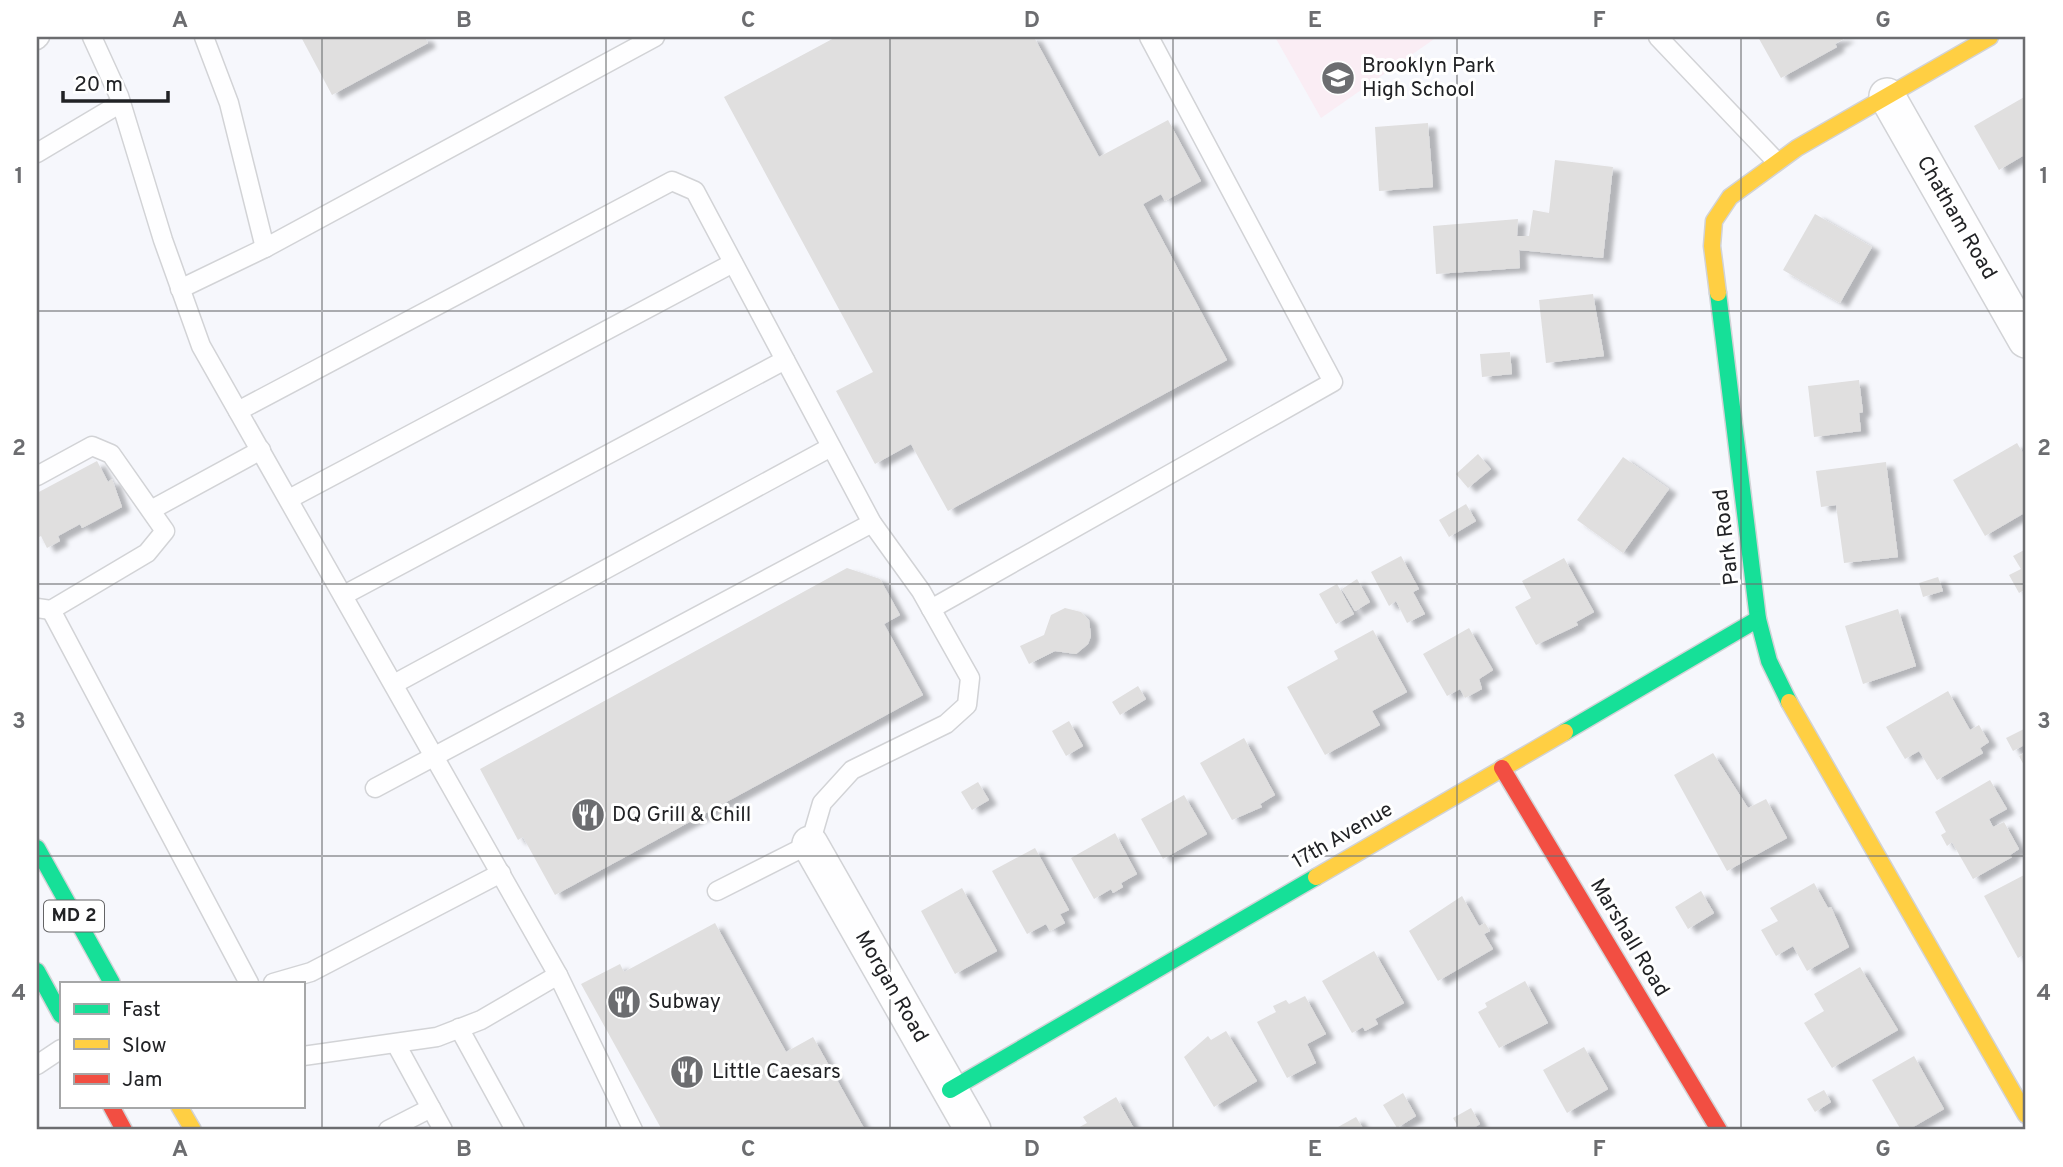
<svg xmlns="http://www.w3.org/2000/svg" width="2063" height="1167" viewBox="0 0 2063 1167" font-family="Overpass,sans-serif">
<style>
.education{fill:#faedf4}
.building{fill:#e0dfdf;filter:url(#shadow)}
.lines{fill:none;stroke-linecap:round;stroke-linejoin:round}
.lane-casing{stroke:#d2d3d6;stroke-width:21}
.street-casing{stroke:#d2d3d6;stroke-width:38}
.fast-casing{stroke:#d2d3d6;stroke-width:19}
.slow-casing{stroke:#d2d3d6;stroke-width:19}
.jam-casing{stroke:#d2d3d6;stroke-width:19}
.lane{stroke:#fefeff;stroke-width:18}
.street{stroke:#fefeff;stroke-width:35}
.fast{stroke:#16e098;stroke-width:16}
.slow{stroke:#ffcf43;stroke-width:16}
.jam{stroke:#f24e42;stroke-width:16}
.grid{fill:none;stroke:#6c6d70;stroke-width:2;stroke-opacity:0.55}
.labels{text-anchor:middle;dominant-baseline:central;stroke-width:6;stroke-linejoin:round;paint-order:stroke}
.shield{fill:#fff;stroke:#646466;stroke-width:2}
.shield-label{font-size:19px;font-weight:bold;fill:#212225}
.poi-label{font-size:21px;fill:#212225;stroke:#fff;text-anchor:start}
.street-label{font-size:21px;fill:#212225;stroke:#fff}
.neatline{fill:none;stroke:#6c6d70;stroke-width:2.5}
.grid-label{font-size:23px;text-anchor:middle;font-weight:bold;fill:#6c6d70}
</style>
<defs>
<filter id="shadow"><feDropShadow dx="8" dy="4.5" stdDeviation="2" flood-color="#0004"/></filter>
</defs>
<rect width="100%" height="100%" fill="#f6f7fc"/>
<polygon class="education" points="1275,37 1437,37 1321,118"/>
<g class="building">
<polygon points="301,37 425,37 428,43 332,95"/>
<polygon points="836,37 1034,37 1099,157 1168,120 1201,181 1165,201 1161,194 1143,204 1227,360 948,511 911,444 875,464 836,391 873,372 724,97"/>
<polygon points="1758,37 1847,37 1835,44 1837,47 1781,78"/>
<polygon points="2026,96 2026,154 1999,170 1974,126"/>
<polygon points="1428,123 1433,187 1379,191 1375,127"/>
<polygon points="1555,160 1613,167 1603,258 1519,250 1520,268 1436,274 1433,226 1518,219 1517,236 1529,236 1533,210 1549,213"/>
<polygon points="1815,214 1872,247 1840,303 1783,270"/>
<polygon points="1593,294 1604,356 1546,363 1539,300"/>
<polygon points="1510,352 1512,374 1482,377 1480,354"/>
<polygon points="1859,380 1863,412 1859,413 1861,431 1814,437 1808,386"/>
<polygon points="2017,443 2026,458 2026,512 1985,536 1953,480"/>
<polygon points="1478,454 1491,469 1468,488 1456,474"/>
<polygon points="1623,457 1669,489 1623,553 1577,520"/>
<polygon points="97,461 108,482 112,479 122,507 82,528 80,524 58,536 60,541 47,548 41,536 37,538 37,493"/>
<polygon points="1886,462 1898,557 1844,563 1836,505 1821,507 1816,471"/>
<polygon points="1466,504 1476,521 1449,537 1439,520"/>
<polygon points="2026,549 2026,589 2019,593 2009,575 2021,569 2013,556"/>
<polygon points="1401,556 1419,589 1413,592 1425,614 1407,623 1396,601 1389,606 1371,572"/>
<polygon points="1564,558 1594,612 1576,622 1578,625 1536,645 1515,607 1531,598 1522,581"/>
<polygon points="847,568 880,579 900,615 884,624 923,695 555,895 523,837 518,840 480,769"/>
<polygon points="1938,577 1943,591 1923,597 1919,583"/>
<polygon points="1357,579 1370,602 1355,611 1342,589"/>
<polygon points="1337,584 1354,614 1336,624 1319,594"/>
<polygon points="1065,608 1081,612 1089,620 1091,636 1088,644 1076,654 1055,651 1029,664 1020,646 1044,635 1051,615"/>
<polygon points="1898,609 1916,666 1863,684 1845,626"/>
<polygon points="1469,628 1493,670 1479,679 1482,689 1465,698 1460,689 1447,696 1423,654"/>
<polygon points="1373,630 1407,692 1372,711 1380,725 1325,755 1287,687 1338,659 1334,651"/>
<polygon points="1138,686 1146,699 1120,715 1112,702"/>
<polygon points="1948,691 1970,730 1979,725 1989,742 1980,748 1983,753 1937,780 1919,751 1905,759 1886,727"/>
<polygon points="1069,721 1083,746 1066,756 1052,731"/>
<polygon points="2024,729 2026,744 2013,751 2006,738"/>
<polygon points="1244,738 1275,795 1260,804 1262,807 1232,820 1200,763"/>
<polygon points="2026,752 2026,769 2019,756"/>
<polygon points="1713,753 1748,808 1766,799 1787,838 1727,871 1674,775"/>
<polygon points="1990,780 2007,809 1989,819 1993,827 2004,822 2019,849 2010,855 2012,857 1973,879 1952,842 1947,846 1941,835 1946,832 1935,812"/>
<polygon points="978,782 989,800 972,810 961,792"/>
<polygon points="1184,795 1207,834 1163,859 1141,819"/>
<polygon points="1115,833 1137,874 1121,883 1123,887 1113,893 1111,889 1094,899 1071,858"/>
<polygon points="1035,848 1069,910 1060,914 1065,923 1050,931 1046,924 1027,934 992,871"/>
<polygon points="2026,874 2026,953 2018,958 1984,896"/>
<polygon points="1814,883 1828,908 1831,907 1849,947 1807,971 1793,946 1776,956 1761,930 1778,921 1770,908"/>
<polygon points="962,888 997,951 955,974 921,911"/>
<polygon points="1701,891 1714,913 1688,929 1675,907"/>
<polygon points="1462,896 1479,926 1485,923 1490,931 1484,934 1493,949 1438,981 1409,931"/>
<polygon points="715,923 786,1052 813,1037 865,1130 662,1130 581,984 620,964 624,972"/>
<polygon points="1374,951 1404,1003 1375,1019 1378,1024 1365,1031 1363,1027 1352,1033 1322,981"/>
<polygon points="1860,967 1898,1030 1832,1068 1804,1023 1824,1011 1814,994"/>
<polygon points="1525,981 1548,1023 1499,1048 1478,1012 1487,1007 1485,1003"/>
<polygon points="1305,996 1326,1034 1307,1044 1316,1063 1287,1078 1257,1022 1276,1012 1273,1006 1286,1000 1289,1004"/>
<polygon points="1226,1031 1257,1081 1214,1107 1184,1057 1208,1036 1211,1040"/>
<polygon points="1584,1047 1608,1089 1567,1113 1543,1070"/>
<polygon points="1914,1056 1944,1109 1908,1130 1901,1130 1872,1080"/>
<polygon points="1824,1090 1831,1102 1815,1112 1807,1099"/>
<polygon points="1403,1093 1416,1116 1397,1128 1383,1105"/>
<polygon points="1116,1097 1135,1130 1074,1130 1087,1123 1083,1117"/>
<polygon points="1471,1108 1480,1124 1470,1130 1460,1130 1453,1118"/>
<polygon points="1356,1117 1364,1130 1340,1130 1338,1127"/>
</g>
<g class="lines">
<g class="lane-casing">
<g id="lane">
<polyline points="92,37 119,96 163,240 201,346 558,975 633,1130"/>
<polyline points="204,37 229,103 265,248"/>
<polyline points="1658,37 1776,161"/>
<polyline points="37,40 40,37"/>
<polyline points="37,153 121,103"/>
<polyline points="180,289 265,248 655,37"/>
<polyline points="238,411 672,181 695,191 872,523 921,591 970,678 967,705 946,724 852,770 822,803 810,844 717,891"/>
<polyline points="37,476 92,446 111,454 165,531 147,553 51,610 37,608"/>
<polyline points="289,499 733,263"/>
<polyline points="151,510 261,450"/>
<polyline points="344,595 785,360"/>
<polyline points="931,609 1333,382 1149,37"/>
<polyline points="51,610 249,983"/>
<polyline points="394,684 831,447"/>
<polyline points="375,788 872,523"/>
<polyline points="273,983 311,972 501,873"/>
<polyline points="459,1028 515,1130"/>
<polyline points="396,1044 443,1130"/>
<polyline points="303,1056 437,1037 481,1020 558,975"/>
<polyline points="37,1065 61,1049"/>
<polyline points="388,1130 431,1108"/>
</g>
</g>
<g class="street-casing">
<g id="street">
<polyline points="1887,96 2026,340"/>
<polyline points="810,844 973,1130"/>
</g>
</g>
<g class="fast-casing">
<g id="fast">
<polyline points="1718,293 1758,619 1769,661 1789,702"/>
<polyline points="1565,732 1758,619"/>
<polyline points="37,848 112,983"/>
<polyline points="37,971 61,1015"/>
<polyline points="950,1090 1316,877"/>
</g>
</g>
<g class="slow-casing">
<g id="slow">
<polyline points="1718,293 1712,246 1714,221 1730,197 1797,148 1990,37"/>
<polyline points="1789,702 2026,1115"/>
<polyline points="1316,877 1565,732"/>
<polyline points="179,1106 193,1130"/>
</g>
</g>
<g class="jam-casing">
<g id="jam">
<polyline points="1502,768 1719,1130"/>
<polyline points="111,1106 124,1130"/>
</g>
</g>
<use href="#lane" class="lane"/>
<use href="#street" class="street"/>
<use href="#fast" class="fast"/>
<use href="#slow" class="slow"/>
<use href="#jam" class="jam"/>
</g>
<path class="grid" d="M322,37V1130M606,37V1130M890,37V1130M1173,37V1130M1457,37V1130M1741,37V1130M37,311H2026M37,584H2026M37,856H2026"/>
<defs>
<g id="school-disc" transform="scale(1.75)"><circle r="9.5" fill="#6c6d70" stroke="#fff"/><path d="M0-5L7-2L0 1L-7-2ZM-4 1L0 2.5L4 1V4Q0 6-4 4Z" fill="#fff"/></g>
<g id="restaurant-disc" transform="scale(1.75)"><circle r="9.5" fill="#6c6d70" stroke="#fff"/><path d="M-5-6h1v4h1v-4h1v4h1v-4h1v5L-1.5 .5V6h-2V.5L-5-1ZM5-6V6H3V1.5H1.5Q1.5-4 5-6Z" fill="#fff"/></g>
</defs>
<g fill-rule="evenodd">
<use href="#school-disc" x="1338" y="78"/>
<use href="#restaurant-disc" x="588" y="815"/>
<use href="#restaurant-disc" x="624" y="1002"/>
<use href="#restaurant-disc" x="687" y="1072"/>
</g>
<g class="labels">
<rect class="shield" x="44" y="900.5" width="60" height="31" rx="5"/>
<g class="shield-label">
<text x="74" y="916">MD 2</text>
</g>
<g class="poi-label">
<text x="1362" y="66">Brooklyn Park<tspan x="1362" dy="24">High School</tspan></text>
<text x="612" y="815">DQ Grill &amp; Chill</text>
<text x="648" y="1002">Subway</text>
<text x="712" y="1072">Little Caesars</text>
</g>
<g class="street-label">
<text transform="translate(1956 218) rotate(60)">Chatham Road</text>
<text transform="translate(1727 537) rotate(-97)">Park Road</text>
<text transform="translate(1343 836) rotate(-30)">17th Avenue</text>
<text transform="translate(1629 938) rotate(59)">Marshall Road</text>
<text transform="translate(891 987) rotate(60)">Morgan Road</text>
</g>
</g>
<rect width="2063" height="1167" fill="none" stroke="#ffffff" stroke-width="77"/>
<rect x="60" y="982" width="245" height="126" fill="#ffffff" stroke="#a6a7a8" stroke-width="2"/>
<rect x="74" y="1004" width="35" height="10" fill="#16e098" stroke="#a6a7a8" stroke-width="2"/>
<text x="122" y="1016" font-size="21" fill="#212225">Fast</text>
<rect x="74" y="1039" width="35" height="10" fill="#ffcf43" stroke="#a6a7a8" stroke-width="2"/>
<text x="122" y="1052" font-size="21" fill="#212225">Slow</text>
<rect x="74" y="1074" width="35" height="10" fill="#f24e42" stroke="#a6a7a8" stroke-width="2"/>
<text x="122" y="1086" font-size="21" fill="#212225">Jam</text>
<path d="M63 91v10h105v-10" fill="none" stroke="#212225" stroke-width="3.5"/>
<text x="74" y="91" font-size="21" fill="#212225" stroke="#ffffff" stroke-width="5" paint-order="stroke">20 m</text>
<rect x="38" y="38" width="1986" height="1090" class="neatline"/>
<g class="grid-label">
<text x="180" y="27">A</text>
<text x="464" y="27">B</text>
<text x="748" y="27">C</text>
<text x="1032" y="27">D</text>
<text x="1315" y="27">E</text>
<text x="1599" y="27">F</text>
<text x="1883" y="27">G</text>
<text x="19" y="183">1</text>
<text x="2044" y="183">1</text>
<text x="19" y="455">2</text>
<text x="2044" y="455">2</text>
<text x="19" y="728">3</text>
<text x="2044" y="728">3</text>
<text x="19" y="1000">4</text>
<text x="2044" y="1000">4</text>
<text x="180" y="1156">A</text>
<text x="464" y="1156">B</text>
<text x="748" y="1156">C</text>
<text x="1032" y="1156">D</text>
<text x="1315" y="1156">E</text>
<text x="1599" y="1156">F</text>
<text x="1883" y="1156">G</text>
</g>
</svg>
